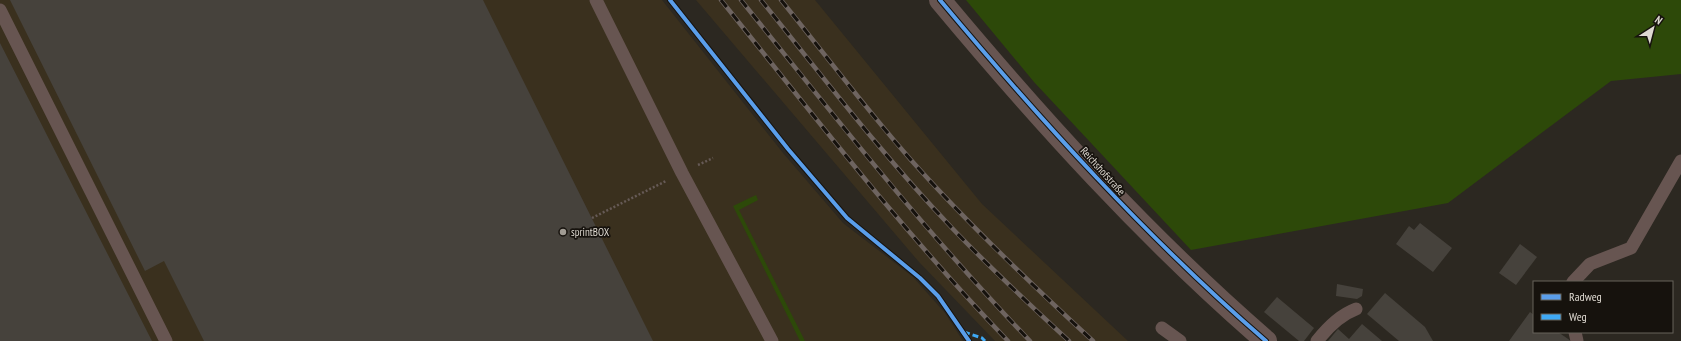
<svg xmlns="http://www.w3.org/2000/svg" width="1681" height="341" viewBox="0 0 1681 341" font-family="'PT Sans Narrow',sans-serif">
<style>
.built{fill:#3a301e}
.green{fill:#2d4909}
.building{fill:#46423c}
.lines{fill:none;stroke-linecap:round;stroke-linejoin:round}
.path{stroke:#665a56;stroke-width:2.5;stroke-dasharray:2 2;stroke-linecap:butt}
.service{stroke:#675551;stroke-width:13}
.tertiary{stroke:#675551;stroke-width:22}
.rail-casing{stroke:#6e6460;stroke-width:4.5}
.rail{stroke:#16120d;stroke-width:3;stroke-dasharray:9;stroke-linecap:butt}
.quiet{stroke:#3fa9f5;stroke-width:3;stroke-dasharray:6 3;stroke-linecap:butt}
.cycleway-casing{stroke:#16120d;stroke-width:6}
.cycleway{stroke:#5a9eea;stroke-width:4}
.poi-dot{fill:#a09b93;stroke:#16120d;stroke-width:1.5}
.labels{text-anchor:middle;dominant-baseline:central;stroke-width:3.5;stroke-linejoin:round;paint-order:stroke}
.street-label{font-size:11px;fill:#ded9d1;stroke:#16120d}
.poi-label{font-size:11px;fill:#ded9d1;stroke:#16120d;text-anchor:start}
</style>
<rect width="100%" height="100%" fill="#2c2821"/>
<g class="built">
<polygon points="0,0 662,0 783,153 843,223 913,277 945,313 963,341 0,341"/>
<polygon points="696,0 815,0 982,204 1128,341 995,341 919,262"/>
</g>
<g class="green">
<polygon points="966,0 1681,0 1681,74 1611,81 1448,203 1191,250 1034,82"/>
<polygon points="756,195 758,200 739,210 805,341 800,341 733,206"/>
</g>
<g class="building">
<polygon points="10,0 483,0 653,341 204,341 164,261 145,271"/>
<polygon points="0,43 105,249 152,341 0,341"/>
<polygon points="1420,223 1452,248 1433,272 1396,244 1409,226 1414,230"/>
<polygon points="1520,244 1537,257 1516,285 1499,273"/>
<polygon points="1337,284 1363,289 1362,296 1357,299 1336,296"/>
<polygon points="1385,293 1425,327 1433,341 1399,341 1367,314"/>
<polygon points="1277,297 1314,328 1304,341 1299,341 1264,312"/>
<polygon points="1530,312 1534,315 1534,332 1558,332 1571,341 1509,341"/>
<polygon points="1362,324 1382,341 1328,341 1338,329 1349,339"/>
</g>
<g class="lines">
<g class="path">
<polyline points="698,165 713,158"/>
<polyline points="592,218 666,181"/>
</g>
<g class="service">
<polyline points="596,0 682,173 772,341"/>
<polyline points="0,10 166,341"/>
<polyline points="1573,282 1590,264 1631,248 1681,161"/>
<polyline points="1162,328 1180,341"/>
<polyline points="1575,332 1577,341"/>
<path d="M1317,341C1328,327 1340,315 1356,309"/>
</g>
<path class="tertiary" d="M940,0C1041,121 1147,238 1266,341"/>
<g class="rail-casing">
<g id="rail">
<path d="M721,0C814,116 905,234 1008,341"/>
<path d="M741,0C834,116 927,234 1030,341"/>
<path d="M761,0C823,77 883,156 952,228C989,267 1029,304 1069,341"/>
<path d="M781,0C824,53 865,108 911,160C968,224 1030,283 1093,341"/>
</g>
</g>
<use href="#rail" class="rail"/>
<polyline class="quiet" points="964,332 982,338 985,341"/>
<g class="cycleway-casing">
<g id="cycleway">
<polyline points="670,0 788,149 847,218 920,278 938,296 969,341"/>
<path d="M940,0C1041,121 1147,238 1266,341"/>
</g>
</g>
<use href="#cycleway" class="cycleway"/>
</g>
<circle class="poi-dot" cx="563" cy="232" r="4"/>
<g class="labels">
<g class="street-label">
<text transform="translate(1103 171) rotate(48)">Reichshofstraße</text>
</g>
<g class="poi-label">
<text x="571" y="232">sprintBOX</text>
</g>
</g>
<rect x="1533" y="281" width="140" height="52" fill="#16120d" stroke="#66625b"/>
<rect x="1541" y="294" width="20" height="6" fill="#5a9eea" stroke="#66625b"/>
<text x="1569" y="301" font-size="12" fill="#ded9d1">Radweg</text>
<rect x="1541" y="314" width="20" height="6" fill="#3fa9f5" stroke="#66625b"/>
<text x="1569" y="321" font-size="12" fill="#ded9d1">Weg</text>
<g transform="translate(1653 28) rotate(36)" stroke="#16120d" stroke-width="3" paint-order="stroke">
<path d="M0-3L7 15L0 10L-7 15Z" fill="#ded9d1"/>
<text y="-6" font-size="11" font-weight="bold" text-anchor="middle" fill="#ded9d1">N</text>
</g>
</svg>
